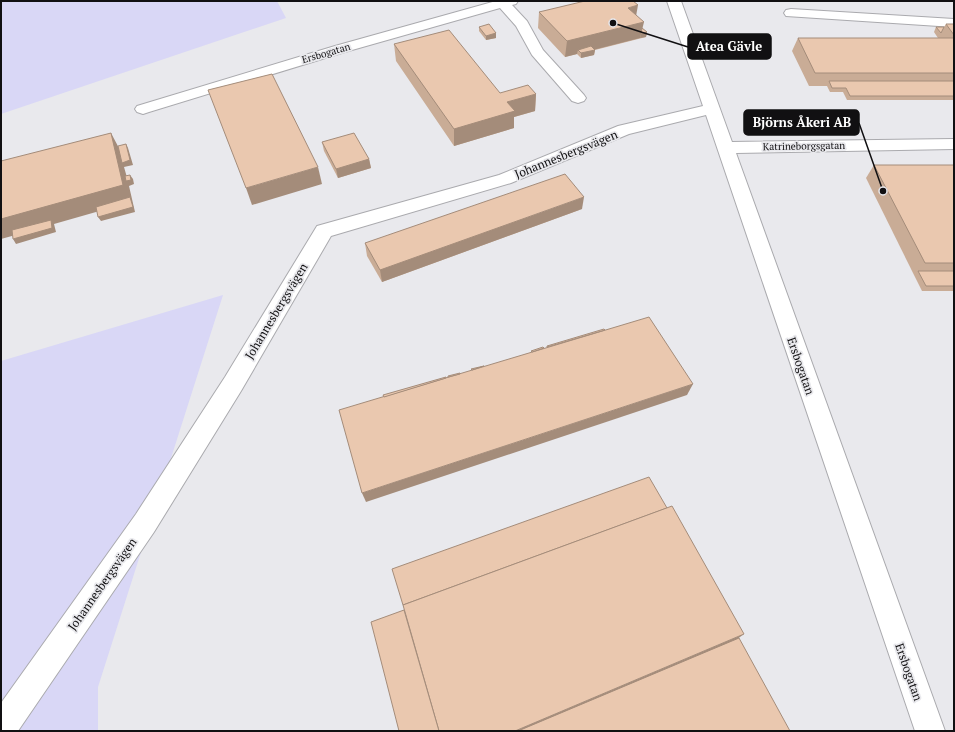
<svg xmlns="http://www.w3.org/2000/svg" width="955" height="732" viewBox="0 0 955 732" font-family="'PT Serif',serif">
<style>
.green{fill:#d9d7f6}
.lines{fill:none;stroke-linecap:round;stroke-linejoin:round}
.minor-casing{stroke:#aaaaae;stroke-width:2}
.minor{fill:#fff;fill-rule:evenodd}
.wall{fill:#c9ac96}
.shaded-wall{fill:#a48c7a}
.building{fill:#eac8af;stroke:#a48c7a}
.labels{text-anchor:middle;dominant-baseline:central;stroke-width:3.5;stroke-linejoin:round;paint-order:stroke}
.far-street-label{font-size:10px;fill:#111012;stroke:#e9e9ed}
.street-label{font-size:12px;fill:#111012;stroke:#e9e9ed}
.leader{fill:none;stroke:#111012;stroke-width:1.5}
.callout-dot{fill:#111012;stroke:#e9e9ed;stroke-width:1.5}
.callout{fill:#111012;stroke:#111012;stroke-width:1.5}
.callout-label{font-size:13px;text-anchor:middle;font-weight:bold;fill:#fff}
</style>
<rect width="100%" height="100%" fill="#e9e9ed"/>
<g class="green">
<polygon points="1,1 277,1 286,18 1,114"/>
<polygon points="223,295 98,687 98,731 1,731 1,361"/>
</g>
<g class="lines">
<g class="minor-casing">
<g id="minor">
<polygon points="496,1 518,1 516,4 512,5 527,21 543,50 584,95 586,98 584,101 578,103 572,101 532,55 516,26 500,8 345,52 149,112 143,114 137,112 135,109 137,106 335,46"/>
<polygon points="667,1 681,1 732,142 954,139 954,149 736,153 945,731 915,731 706,115 629,134 511,183 331,236 241,391 154,532 18,731 1,731 1,703 136,514 225,377 317,226 499,175 618,126 703,106"/>
<polygon points="791,9 954,19 954,27 786,16 784,13 786,10"/>
</g>
</g>
<use href="#minor" class="minor"/>
</g>
<g class="wall">
<polygon points="539,12 636,15 642,28 647,32 646,37 595,50 594,55 581,58 577,54 565,57 538,28"/>
<polygon points="946,24 954,24 954,100 847,100 843,92 830,92 827,86 809,86 792,51 798,38 938,38 934,32 936,27 944,27"/>
<polygon points="479,27 496,33 496,38 486,40 479,31"/>
<polygon points="394,44 500,93 536,94 535,111 514,117 514,128 454,146 396,61"/>
<polygon points="322,142 369,159 371,168 338,178 324,151"/>
<polygon points="874,165 954,165 954,291 922,291 914,275 866,178"/>
<polygon points="582,209 382,282 367,256 365,243"/>
</g>
<g class="shaded-wall">
<polygon points="638,5 635,22 628,8"/>
<polygon points="644,22 640,38 581,53 578,50 577,54 565,57 567,41"/>
<polygon points="647,32 646,37 640,38 641,34"/>
<polygon points="496,33 496,38 486,40 486,36"/>
<polygon points="595,50 594,55 581,58 581,53"/>
<polygon points="536,94 535,111 514,117 514,128 454,146 454,129 507,102"/>
<polygon points="111,133 120,150 126,144 128,148 133,165 124,167 128,181 130,175 133,179 134,184 129,186 135,212 101,221 98,217 131,202 54,224 56,232 16,244 13,239 52,225 1,239 1,219"/>
<polygon points="369,159 371,168 338,178 336,169"/>
<polygon points="318,167 322,184 252,205 246,188"/>
<polygon points="584,197 582,209 382,282 380,270"/>
<polygon points="693,384 687,395 366,502 362,493"/>
<polygon points="744,634 736,640 520,731 515,731"/>
</g>
<g class="building">
<polygon points="585,1 633,1 638,5 628,8 644,22 567,41 539,12"/>
<polygon points="489,24 496,33 486,36 479,27"/>
<polygon points="946,24 954,24 954,35"/>
<polygon points="936,27 944,27 941,33"/>
<polygon points="642,28 647,32 641,34"/>
<polygon points="449,30 500,93 528,85 536,94 507,102 515,111 454,129 394,44"/>
<polygon points="798,38 954,38 954,73 815,73"/>
<polygon points="591,46 595,50 581,53 578,50"/>
<polygon points="272,74 318,167 246,188 208,90"/>
<polygon points="829,81 954,81 954,96 850,96 846,88 832,88"/>
<polygon points="111,133 123,185 1,219 1,161"/>
<polygon points="354,133 369,159 336,169 322,142"/>
<polygon points="126,144 130,160 122,163 118,146"/>
<polygon points="874,165 954,165 954,263 925,263"/>
<polygon points="565,174 584,197 380,270 365,243"/>
<polygon points="130,175 131,180 126,181 125,176"/>
<polygon points="130,197 133,207 98,217 96,207"/>
<polygon points="51,220 52,228 13,239 12,230"/>
<polygon points="918,271 954,271 954,286 926,286"/>
<polygon points="649,317 693,384 362,493 339,410"/>
<polygon points="604,329 605,330 547,347 547,346"/>
<polygon points="543,347 544,348 532,352 531,351"/>
<polygon points="484,366 472,370 471,369"/>
<polygon points="460,373 460,374 448,377 448,376"/>
<polygon points="446,377 446,378 384,397 383,395"/>
<polygon points="649,477 667,508 403,605 392,569"/>
<polygon points="672,506 744,634 515,731 439,731 403,605"/>
<polygon points="404,610 439,731 399,731 371,622"/>
<polygon points="739,638 790,731 518,731"/>
</g>
<g class="labels">
<g class="far-street-label">
<text transform="translate(326 53) rotate(-16)">Ersbogatan</text>
<text transform="translate(804 146) rotate(-1)">Katrineborgsgatan</text>
</g>
<g class="street-label">
<text transform="translate(566 154) rotate(-22)">Johannesbergsvägen</text>
<text transform="translate(276 311) rotate(-59)">Johannesbergsvägen</text>
<text transform="translate(801 366) rotate(71)">Ersbogatan</text>
<text transform="translate(102 584) rotate(-55)">Johannesbergsvägen</text>
<text transform="translate(909 672) rotate(71)">Ersbogatan</text>
</g>
</g>
<path class="leader" d="M613 23L688 47M883 191L859 123"/>
<g class="callout-dot">
<circle cx="613" cy="23" r="4"/>
<circle cx="883" cy="191" r="4"/>
</g>
<g class="callout">
<rect x="688" y="34" width="83" height="25" rx="4"/>
<rect x="744" y="110" width="115" height="25" rx="4"/>
</g>
<g class="callout-label">
<text x="729" y="51">Atea Gävle</text>
<text x="802" y="127">Björns Åkeri AB</text>
</g>
<rect width="955" height="732" fill="none" stroke="#111012" stroke-width="4"/>
</svg>
